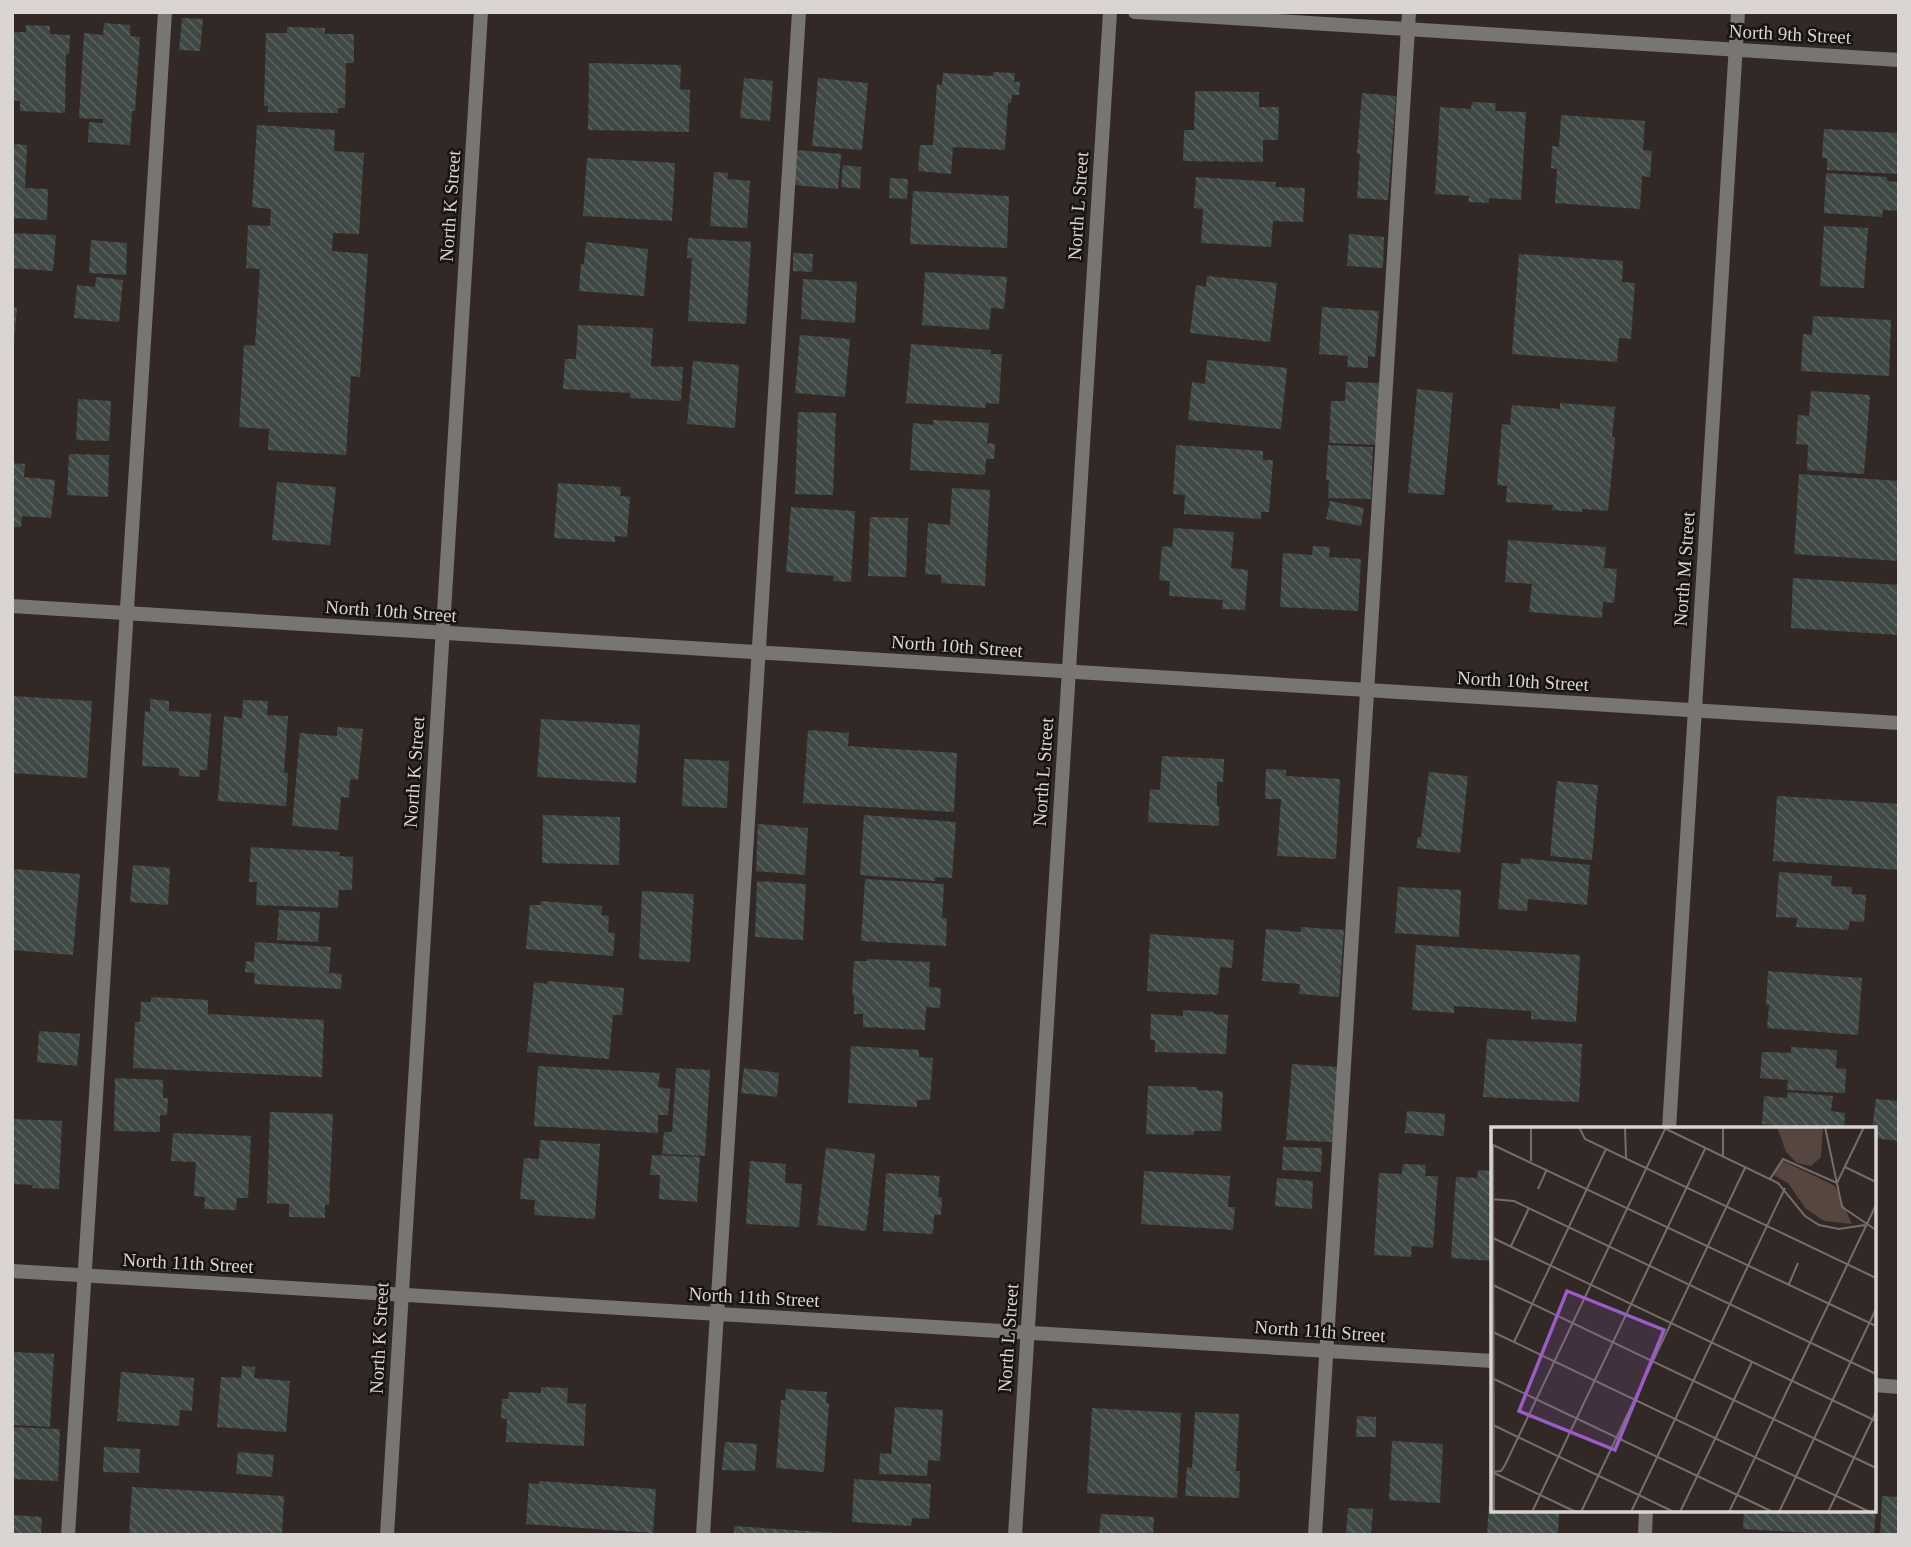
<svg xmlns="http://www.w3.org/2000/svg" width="1911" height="1547" viewBox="0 0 1911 1547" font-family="Georgia,serif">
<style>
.building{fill:url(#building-back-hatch)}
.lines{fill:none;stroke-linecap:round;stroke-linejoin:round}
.service{stroke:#797573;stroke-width:14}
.minor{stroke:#797573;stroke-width:14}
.labels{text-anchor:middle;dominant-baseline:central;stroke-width:5;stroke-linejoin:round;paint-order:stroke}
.street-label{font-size:19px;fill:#dad4d2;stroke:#171312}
.inset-road{fill:none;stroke:#756d6b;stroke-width:2}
.view{fill:#985ec5;fill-opacity:0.15;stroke:#985ec5;stroke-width:3.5}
.inset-edge{fill:none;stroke:#dad4d2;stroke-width:3.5}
</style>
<defs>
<pattern id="building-back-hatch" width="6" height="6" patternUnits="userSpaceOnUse" patternTransform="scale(1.75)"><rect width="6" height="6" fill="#3f4845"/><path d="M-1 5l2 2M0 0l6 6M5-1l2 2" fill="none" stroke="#5a625f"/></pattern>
</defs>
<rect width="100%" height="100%" fill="#322926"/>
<g class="building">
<polygon points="182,18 203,19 200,51 179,50"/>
<polygon points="104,23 130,25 130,36 140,37 135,111 132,111 130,145 88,142 89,122 103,123 103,119 79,118 84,33 103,35"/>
<polygon points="26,25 50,26 50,34 70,35 69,54 66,54 65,113 20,111 20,101 12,100 12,32 26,32"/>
<polygon points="287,27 325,28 325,34 354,34 354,63 346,63 345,108 338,108 338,113 268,112 268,106 264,106 266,33 287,33"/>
<polygon points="589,63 681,65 680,89 690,90 689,132 588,130"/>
<polygon points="993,72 1015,73 1014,82 1020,82 1019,95 1012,95 1011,103 1008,103 1005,150 953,147 951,174 918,171 920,145 933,145 937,84 942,85 943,73 993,76"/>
<polygon points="744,78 773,81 770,121 740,118"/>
<polygon points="818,78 868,83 862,150 812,146"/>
<polygon points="1195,91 1259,92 1259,107 1279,107 1278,140 1263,140 1263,162 1183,161 1184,130 1194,130"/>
<polygon points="1362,93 1396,96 1388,200 1357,198 1360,154 1357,154"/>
<polygon points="1472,102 1496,103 1495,111 1526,112 1521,200 1489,198 1489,203 1468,202 1469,196 1435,194 1440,107 1471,109"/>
<polygon points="1561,115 1645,121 1643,150 1652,151 1650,177 1642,176 1640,209 1555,203 1557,169 1551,168 1552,146 1559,147"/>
<polygon points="257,125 335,130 334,151 364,153 359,234 333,233 332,251 368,254 360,377 351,376 346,455 268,450 269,429 239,427 244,345 255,346 260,269 246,268 248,225 270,226 271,209 252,207"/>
<polygon points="1824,129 1899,133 1897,174 1827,170 1827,158 1822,158"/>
<polygon points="12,144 27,145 25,188 48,189 47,220 12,218"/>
<polygon points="797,150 841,154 838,189 794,185"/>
<polygon points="587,158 675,163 672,221 583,216"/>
<polygon points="843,165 861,167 860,189 841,187"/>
<polygon points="714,172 728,173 727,179 750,181 747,228 710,226"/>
<polygon points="1826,173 1887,177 1887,181 1899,182 1899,211 1883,210 1882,217 1824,213"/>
<polygon points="1196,177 1276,182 1275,187 1305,188 1303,222 1273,221 1271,247 1201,243 1203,209 1194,208"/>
<polygon points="890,178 908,179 907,199 889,198"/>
<polygon points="913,191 1009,196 1007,248 910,244"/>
<polygon points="1824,226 1868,228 1864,288 1820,286"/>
<polygon points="12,233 56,235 53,271 12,268"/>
<polygon points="1349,234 1384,237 1383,268 1347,266"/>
<polygon points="688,238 751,242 746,324 688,321 692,258 687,258"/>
<polygon points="91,240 127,243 126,275 89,273"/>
<polygon points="586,242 648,249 644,296 579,291 581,264 584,264"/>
<polygon points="793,253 813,254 812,272 793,271"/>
<polygon points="1519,254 1623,261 1622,282 1635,283 1631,339 1619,338 1617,362 1512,354"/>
<polygon points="925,272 1007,277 1004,309 991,308 989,330 922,325"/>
<polygon points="1207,276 1277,283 1270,342 1190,333 1196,285 1206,287"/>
<polygon points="96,277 123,280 119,322 74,318 77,285 95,287"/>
<polygon points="803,279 857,282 855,323 801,319"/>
<polygon points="12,307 17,308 14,341 12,341"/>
<polygon points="1322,307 1379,311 1375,357 1368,356 1368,368 1347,367 1348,356 1319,354"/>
<polygon points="1813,316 1891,320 1889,376 1801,371 1803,334 1812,335"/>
<polygon points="578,325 653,328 651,366 683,367 681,401 630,398 630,393 563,389 565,359 576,359"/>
<polygon points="800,335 850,339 845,397 795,393"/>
<polygon points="911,344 991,350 991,354 1002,354 999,404 986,403 985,408 906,403"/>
<polygon points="1207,360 1287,368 1281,429 1188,420 1192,382 1205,384"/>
<polygon points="693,361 739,365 735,428 687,424"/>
<polygon points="1346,382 1381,383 1378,445 1329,443 1331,401 1345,401"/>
<polygon points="1417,389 1453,393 1444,495 1408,493"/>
<polygon points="1811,391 1870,395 1864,474 1807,470 1808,445 1796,444 1798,415 1809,416"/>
<polygon points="78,399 111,401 109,441 76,440"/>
<polygon points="1560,403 1615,407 1612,437 1615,438 1608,511 1582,509 1582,512 1552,510 1553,505 1506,502 1507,486 1497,485 1502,424 1510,425 1512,405 1560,409"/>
<polygon points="798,412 836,413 833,495 795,494"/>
<polygon points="933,420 989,423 987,443 995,444 994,459 986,459 985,475 910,470 913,423 933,425"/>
<polygon points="1176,445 1263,451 1263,460 1273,460 1269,512 1261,512 1261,519 1184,514 1185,495 1173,494"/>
<polygon points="1328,445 1373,447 1371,499 1328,498 1329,480 1326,480"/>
<polygon points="69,454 109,455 108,497 67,495"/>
<polygon points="12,463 25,464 24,477 55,480 51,518 22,516 21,527 12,527"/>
<polygon points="1799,474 1899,481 1899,561 1794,554"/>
<polygon points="277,482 336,487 330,545 272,540"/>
<polygon points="558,483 621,487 620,496 630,497 627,537 615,536 615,542 554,538"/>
<polygon points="952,488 990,490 985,586 941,583 941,575 925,574 928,523 950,525"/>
<polygon points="1330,501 1364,508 1361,526 1326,519"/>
<polygon points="791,507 855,511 851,582 833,581 834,576 786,572"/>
<polygon points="870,517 908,518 906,577 868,576"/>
<polygon points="1174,528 1234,532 1231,568 1248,570 1245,610 1222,609 1223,600 1169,596 1170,581 1159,580 1162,546 1172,547"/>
<polygon points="1508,540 1606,547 1604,568 1617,569 1614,603 1603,602 1602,618 1529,612 1532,584 1505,582"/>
<polygon points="1313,546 1330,547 1329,557 1361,559 1358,611 1280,607 1283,553 1312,555"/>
<polygon points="1793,578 1899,585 1899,635 1791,628"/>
<polygon points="12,696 92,701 87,778 12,773"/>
<polygon points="150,699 169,701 169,711 211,714 207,770 200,770 199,777 179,776 179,768 142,766 145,711 150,712"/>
<polygon points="243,700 268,701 267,715 288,716 284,773 288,773 286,806 218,801 224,716 242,718"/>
<polygon points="541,719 640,725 636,783 537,777"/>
<polygon points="337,727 363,729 358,780 350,779 349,798 341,797 338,830 292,826 300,733 337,736"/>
<polygon points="808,730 849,733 848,746 957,753 954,812 803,803"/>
<polygon points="1162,756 1224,759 1223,782 1217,782 1217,806 1219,806 1219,826 1148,822 1150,789 1160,790"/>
<polygon points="684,759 729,761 727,808 682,806"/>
<polygon points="1266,769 1286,770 1286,776 1340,779 1336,859 1277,856 1281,799 1265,799"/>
<polygon points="1429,772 1468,776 1460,853 1416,848 1418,837 1421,837"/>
<polygon points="1557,781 1598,785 1592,860 1550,856"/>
<polygon points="1777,796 1899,804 1899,870 1773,861"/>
<polygon points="543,815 620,817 619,865 542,863"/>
<polygon points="864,815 956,822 952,878 935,877 935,881 860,875"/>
<polygon points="758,824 808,828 805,875 756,871"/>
<polygon points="251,847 340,852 339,856 353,857 352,890 339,890 338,908 256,905 257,882 249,882"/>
<polygon points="1521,858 1590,865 1587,905 1528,899 1527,911 1498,909 1502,863 1520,864"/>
<polygon points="133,865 170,868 168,905 130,902"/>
<polygon points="14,869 80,874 73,955 12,950 12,896"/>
<polygon points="1779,872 1832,876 1831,886 1852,887 1852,894 1866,895 1864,922 1850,921 1848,930 1796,927 1797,918 1776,917"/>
<polygon points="865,879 944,884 942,918 947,918 946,946 861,941"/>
<polygon points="757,881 806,884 803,940 755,937"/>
<polygon points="1398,887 1461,890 1459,937 1395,933"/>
<polygon points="642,891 694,894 690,962 639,959"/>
<polygon points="541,901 602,906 601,915 609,916 608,932 615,933 613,956 526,949 530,905 541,905"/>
<polygon points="279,910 320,912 318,942 277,940"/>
<polygon points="1301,927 1344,930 1339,997 1299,994 1300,984 1262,981 1266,929 1301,932"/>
<polygon points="1150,934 1234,940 1232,968 1220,967 1218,995 1147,991"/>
<polygon points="255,942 331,947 329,973 342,974 341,989 254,984 255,973 245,972 246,961 254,962"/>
<polygon points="1416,945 1580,955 1576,1022 1531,1019 1531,1011 1454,1006 1454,1013 1412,1010"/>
<polygon points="867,959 930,962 929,987 941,988 940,1008 926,1007 925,1030 863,1027 863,1014 854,1014 854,995 852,995 854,961 867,961"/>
<polygon points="1768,971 1862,978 1858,1035 1767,1028 1769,1005 1766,1005"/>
<polygon points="548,981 624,988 622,1015 613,1015 609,1059 527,1052 534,982 547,984"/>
<polygon points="151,997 208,1000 208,1014 324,1020 322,1077 133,1068 135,1022 140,1022 141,1002 151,1002"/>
<polygon points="1183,1010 1213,1012 1214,1014 1228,1015 1226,1054 1155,1052 1155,1040 1150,1040 1151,1014 1183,1016"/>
<polygon points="39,1031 80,1034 77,1066 37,1062"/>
<polygon points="1487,1039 1582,1044 1579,1102 1483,1097"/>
<polygon points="851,1046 919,1050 919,1057 933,1058 930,1100 917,1100 917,1107 848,1103"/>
<polygon points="1791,1047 1837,1050 1836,1068 1846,1069 1845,1093 1787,1090 1788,1080 1760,1078 1762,1052 1791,1053"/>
<polygon points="1292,1064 1339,1067 1333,1142 1286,1140"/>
<polygon points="538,1066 660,1073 658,1087 670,1089 668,1115 658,1115 658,1133 534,1126"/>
<polygon points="676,1068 710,1070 705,1156 662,1154 664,1132 672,1132"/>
<polygon points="744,1068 779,1073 777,1097 741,1093"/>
<polygon points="115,1078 163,1080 163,1098 168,1098 167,1115 160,1115 160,1132 114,1131"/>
<polygon points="1148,1086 1198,1087 1198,1090 1223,1091 1221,1131 1194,1131 1194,1135 1146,1134"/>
<polygon points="1788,1092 1833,1096 1831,1111 1845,1113 1844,1129 1771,1129 1772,1125 1762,1124 1764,1096 1787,1098"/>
<polygon points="1876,1099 1899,1101 1899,1141 1874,1138 1874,1129 1872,1129"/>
<polygon points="1407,1111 1445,1114 1444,1136 1405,1133"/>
<polygon points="270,1112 333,1114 329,1205 325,1205 325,1218 289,1217 289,1204 267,1203"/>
<polygon points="14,1119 62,1121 59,1189 32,1188 33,1185 12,1184"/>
<polygon points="173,1133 251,1136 248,1198 237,1198 236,1210 204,1209 205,1197 194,1196 196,1162 171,1161"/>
<polygon points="540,1140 600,1144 595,1219 534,1215 535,1200 520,1199 524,1158 539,1159"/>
<polygon points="1283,1147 1322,1148 1321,1172 1282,1170"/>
<polygon points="826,1148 875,1154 866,1231 817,1225"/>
<polygon points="652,1155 700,1157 697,1202 659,1199 660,1175 650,1175"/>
<polygon points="750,1161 786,1164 785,1183 802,1184 799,1227 746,1224"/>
<polygon points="1403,1164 1426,1165 1425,1176 1438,1176 1433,1248 1412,1246 1411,1257 1374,1255 1379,1173 1402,1174"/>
<polygon points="1478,1170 1493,1171 1493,1261 1451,1258 1456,1177 1477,1178"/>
<polygon points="1144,1171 1230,1176 1228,1207 1235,1207 1233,1230 1141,1224"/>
<polygon points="886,1173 940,1176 938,1197 942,1197 941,1215 934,1215 933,1234 883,1231"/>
<polygon points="1277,1178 1313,1181 1312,1209 1275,1206"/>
<polygon points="14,1352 54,1354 50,1427 12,1425"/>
<polygon points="242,1366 255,1367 254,1378 290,1381 286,1432 217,1427 221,1377 241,1378"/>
<polygon points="121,1372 194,1378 192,1411 180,1410 179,1426 117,1421"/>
<polygon points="541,1387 568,1388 567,1403 586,1404 584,1446 506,1442 507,1419 501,1418 502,1399 508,1399 509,1392 541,1393"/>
<polygon points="786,1389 827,1392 826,1403 829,1404 824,1472 776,1468 781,1400 785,1400"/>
<polygon points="895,1407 943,1410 940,1461 928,1460 927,1476 879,1474 880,1453 891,1454"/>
<polygon points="1092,1408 1181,1413 1177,1498 1087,1493"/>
<polygon points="1195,1412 1239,1414 1236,1471 1240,1471 1239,1498 1185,1496 1187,1467 1192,1468"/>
<polygon points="1357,1416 1376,1417 1376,1437 1356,1437"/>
<polygon points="12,1427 60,1429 58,1481 12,1479"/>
<polygon points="1392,1441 1443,1444 1440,1503 1389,1500"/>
<polygon points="725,1442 757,1444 755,1471 722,1470"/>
<polygon points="104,1447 140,1449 139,1473 103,1472"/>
<polygon points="238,1452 274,1455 272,1477 236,1474"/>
<polygon points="854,1479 931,1484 929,1519 912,1518 911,1526 852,1522"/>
<polygon points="539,1481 656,1489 653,1533 526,1524 529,1483 539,1484"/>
<polygon points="132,1487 284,1496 282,1535 129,1535"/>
<polygon points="1882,1496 1899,1497 1899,1535 1880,1535"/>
<polygon points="1489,1503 1493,1503 1493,1510 1559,1510 1558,1535 1487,1535"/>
<polygon points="1348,1508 1373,1509 1371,1535 1346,1535"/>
<polygon points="1744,1510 1876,1510 1874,1535 1844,1535 1743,1529"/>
<polygon points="1101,1514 1154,1517 1153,1535 1099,1535"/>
<polygon points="12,1515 42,1517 41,1535 12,1535"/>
<polygon points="734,1526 837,1533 837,1535 734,1535"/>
</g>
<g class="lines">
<g class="service">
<polyline points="68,1535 165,12"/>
<polyline points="703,1535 799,12"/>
<polyline points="1315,1535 1409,12"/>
</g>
<g class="minor">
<polyline points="1135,12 1899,60"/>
<polyline points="12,606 1899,723"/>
<polyline points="1669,1129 1738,12"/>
<polyline points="12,1271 1493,1361"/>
<polyline points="1874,1385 1899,1387"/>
<polyline points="387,1535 481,12"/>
<polyline points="1015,1535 1110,12"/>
<polyline points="1645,1535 1646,1510"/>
</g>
</g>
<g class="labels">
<g class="street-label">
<text transform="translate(1790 34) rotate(3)">North 9th Street</text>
<text transform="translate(450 206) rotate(-86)">North K Street</text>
<text transform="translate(1078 206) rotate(-86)">North L Street</text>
<text transform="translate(1684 569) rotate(-86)">North M Street</text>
<text transform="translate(391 611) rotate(4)">North 10th Street</text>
<text transform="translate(957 646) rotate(4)">North 10th Street</text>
<text transform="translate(1523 681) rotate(3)">North 10th Street</text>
<text transform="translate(414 772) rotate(-86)">North K Street</text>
<text transform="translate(1043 772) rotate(-86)">North L Street</text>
<text transform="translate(188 1263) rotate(3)">North 11th Street</text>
<text transform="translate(754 1297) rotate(3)">North 11th Street</text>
<text transform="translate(1320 1331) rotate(4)">North 11th Street</text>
<text transform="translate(379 1338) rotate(-87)">North K Street</text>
<text transform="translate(1008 1338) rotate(-86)">North L Street</text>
</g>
</g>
<g transform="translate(1491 1127)">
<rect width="385" height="385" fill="#322926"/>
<path d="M290,33L344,59L361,97L333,94L314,81L297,56L283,48Z" fill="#57453f"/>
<path d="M286,0H332L330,30L320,39L306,36L295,25ZM294,35L329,52L323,65L288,48Z" fill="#57453f"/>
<path class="inset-road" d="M88,0L94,12L385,151M134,0L135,31M171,0L287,56L314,89L328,98L348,102L374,98M334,0L351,80L385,103M0,17L385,199M2,17L3,385M232,30V0M40,34V0M354,40L385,55M279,52L292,32L346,56L373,0M47,62L56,42M0,72L23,74L385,247M2,111L385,294M20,119L38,81M298,157L307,136M2,158L385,341M2,205L379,385M23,215L115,22M3,252L282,385M2,298L183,385M0,345L10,344L14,338L175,0M3,346L85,385M41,385L214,22M90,385L254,41M140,385L294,61M189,385L261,235M238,385L385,78M288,385L385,182M337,385L385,285"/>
<path class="view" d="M76,164L173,203L124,323L28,284Z"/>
<rect width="385" height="385" class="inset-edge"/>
</g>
<rect width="1911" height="1547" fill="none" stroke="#dad4d2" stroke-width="28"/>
</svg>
